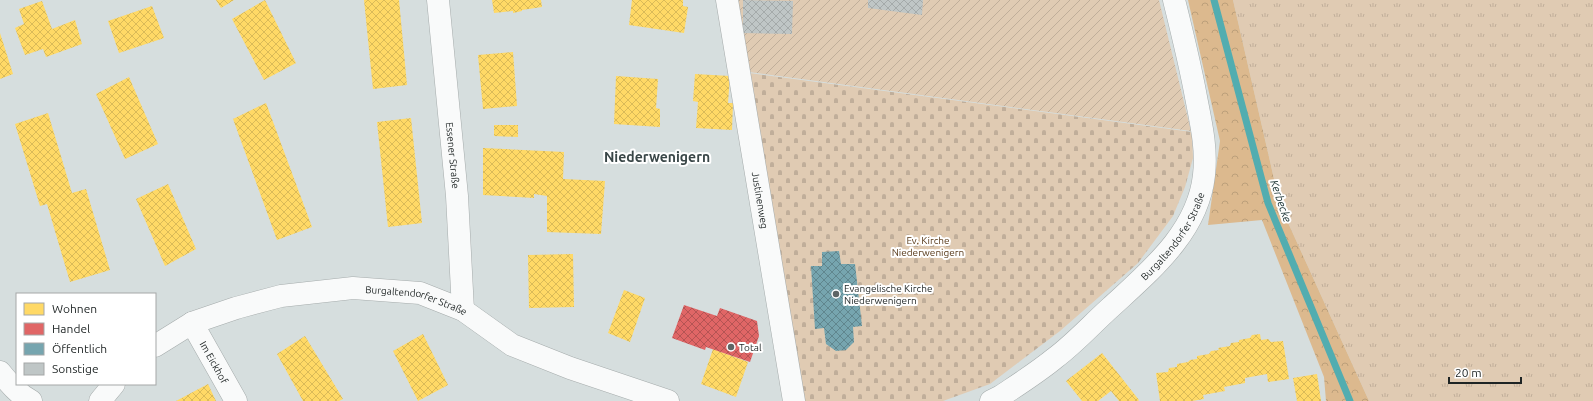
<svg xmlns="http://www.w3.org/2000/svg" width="1593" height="401" viewBox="0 0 1593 401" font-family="Ubuntu,sans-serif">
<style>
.grass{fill:url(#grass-tufts)}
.forest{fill:url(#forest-crowns)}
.cemetery{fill:url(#cemetery-stones)}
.garden{fill:url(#garden-furrows)}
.homes{fill:url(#homes-cross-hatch)}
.shops{fill:url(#shops-cross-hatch)}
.public{fill:url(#public-cross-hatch)}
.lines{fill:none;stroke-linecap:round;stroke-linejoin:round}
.stream{stroke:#52adb0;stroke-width:7}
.building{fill:url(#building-cross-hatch)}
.minor-casing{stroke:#a5abab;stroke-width:23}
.tertiary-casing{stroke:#a5abab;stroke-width:23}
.secondary-casing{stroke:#a5abab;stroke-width:23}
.minor{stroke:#f9fafa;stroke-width:22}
.tertiary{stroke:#f9fafa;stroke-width:22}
.secondary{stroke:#f9fafa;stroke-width:22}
.poi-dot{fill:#5e6565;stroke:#fff;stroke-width:1.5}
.labels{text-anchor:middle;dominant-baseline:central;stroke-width:4;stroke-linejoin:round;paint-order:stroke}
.street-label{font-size:10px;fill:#1e2424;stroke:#fff}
.park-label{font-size:10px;fill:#593b1b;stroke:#fff}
.poi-label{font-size:10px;fill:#1e2424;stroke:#fff;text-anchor:start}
.water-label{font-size:11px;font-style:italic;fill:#162f30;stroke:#fff}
.district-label{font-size:14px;font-weight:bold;fill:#394647;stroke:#fff}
</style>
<defs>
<pattern id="grass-tufts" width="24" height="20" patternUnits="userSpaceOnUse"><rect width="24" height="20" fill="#e0cbb3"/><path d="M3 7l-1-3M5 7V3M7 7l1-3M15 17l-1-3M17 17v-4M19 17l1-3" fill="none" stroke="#c0ae9a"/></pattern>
<pattern id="forest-crowns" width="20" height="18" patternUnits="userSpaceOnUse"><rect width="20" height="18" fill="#dcb98e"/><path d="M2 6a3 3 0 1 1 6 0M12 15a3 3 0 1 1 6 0" fill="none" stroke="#bc9f7a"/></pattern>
<pattern id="cemetery-stones" width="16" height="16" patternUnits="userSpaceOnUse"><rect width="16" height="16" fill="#e0cbb3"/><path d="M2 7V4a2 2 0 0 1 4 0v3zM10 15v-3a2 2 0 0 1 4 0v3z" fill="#c0ae9a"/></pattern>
<pattern id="garden-furrows" width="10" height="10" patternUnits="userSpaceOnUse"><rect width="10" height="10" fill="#e0cbb3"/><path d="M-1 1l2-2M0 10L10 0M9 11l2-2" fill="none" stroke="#c0ae9a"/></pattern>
<pattern id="homes-cross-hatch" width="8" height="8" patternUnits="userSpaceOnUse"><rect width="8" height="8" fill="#ffd966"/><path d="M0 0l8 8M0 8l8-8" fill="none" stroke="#daba58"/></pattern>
<pattern id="shops-cross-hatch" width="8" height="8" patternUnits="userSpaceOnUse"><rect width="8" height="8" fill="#e06666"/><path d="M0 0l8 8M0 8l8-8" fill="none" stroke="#b55454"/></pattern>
<pattern id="public-cross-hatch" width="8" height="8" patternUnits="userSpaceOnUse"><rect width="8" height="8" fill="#76a5af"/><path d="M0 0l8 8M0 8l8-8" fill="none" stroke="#60868e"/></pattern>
<pattern id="building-cross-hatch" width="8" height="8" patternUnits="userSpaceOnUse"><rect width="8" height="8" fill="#bfc6c6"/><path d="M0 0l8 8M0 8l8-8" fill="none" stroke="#a4aaaa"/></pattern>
</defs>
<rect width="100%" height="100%" fill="#d6dede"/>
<polygon class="grass" points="1233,0 1593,0 1593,401 1369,401 1280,205"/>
<polygon class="forest" points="1188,0 1233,0 1280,205 1369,401 1326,401 1324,377 1262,220 1208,225 1220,141"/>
<polygon class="cemetery" points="749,73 1192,132 1193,158 1185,187 1173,216 1138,263 1060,331 990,384 943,401 803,401"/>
<polygon class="garden" points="737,0 1159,0 1191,131 749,72"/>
<g class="homes">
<polygon points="216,0 234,0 221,8"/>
<polygon points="265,0 296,63 264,80 232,19"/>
<polygon points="364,0 399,0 407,85 373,89"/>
<polygon points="492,0 541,0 542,7 522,10 522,11 513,13 513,11 494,13"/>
<polygon points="632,0 683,0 683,6 688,7 684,33 629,25"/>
<polygon points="42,1 52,29 75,20 82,44 46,57 43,49 25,55 15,28 24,24 19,9"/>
<polygon points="152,6 164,38 119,53 108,21"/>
<polygon points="0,33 13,74 0,79"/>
<polygon points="513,52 517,106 483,109 478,55"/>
<polygon points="695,74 730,76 728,103 733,103 732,130 696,128 698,102 693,101"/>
<polygon points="616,76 658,79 656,108 660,109 660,127 614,124"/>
<polygon points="129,77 158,144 125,159 96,94"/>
<polygon points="266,103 312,227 277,240 233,119"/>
<polygon points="48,113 72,193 86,189 110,270 70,282 47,204 40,206 15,124"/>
<polygon points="411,118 422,223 388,227 377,122"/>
<polygon points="494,125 518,125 518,137 494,136"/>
<polygon points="483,148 564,152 563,179 605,181 601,234 547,232 547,196 534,194 534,198 483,195"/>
<polygon points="168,184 196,249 165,266 136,199"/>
<polygon points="573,254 574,307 529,308 528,255"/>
<polygon points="624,290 645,298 630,342 608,333"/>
<polygon points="423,334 448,385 418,401 393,351"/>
<polygon points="1260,334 1261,340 1268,339 1271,342 1283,341 1289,379 1268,382 1267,374 1245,378 1245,383 1224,387 1225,391 1203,395 1204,399 1192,401 1160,401 1156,373 1168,372 1169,368 1177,367 1177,364 1188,362 1190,360 1197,359 1197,356 1209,354 1211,351 1219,350 1218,348 1230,346 1231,343 1239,342 1239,340 1250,338 1252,335"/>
<polygon points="305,336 343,399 339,401 303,401 277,354"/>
<polygon points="713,349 748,362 736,397 701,384"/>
<polygon points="1102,353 1139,400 1138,401 1119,401 1111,391 1098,401 1082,401 1066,381"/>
<polygon points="1317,374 1321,401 1297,401 1293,378"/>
<polygon points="208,384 216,401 176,401"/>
</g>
<polygon class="shops" points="684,305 717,316 720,308 757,321 759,336 750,362 706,347 705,350 672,338"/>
<polygon class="public" points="839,251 841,264 855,264 862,326 853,327 854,342 846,350 836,351 826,344 824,328 815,329 811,266 822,266 822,252"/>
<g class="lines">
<polyline class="stream" points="1214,0 1268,203 1350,401"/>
</g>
<g class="building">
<polygon points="743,0 793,1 792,34 743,33"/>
<polygon points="868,0 923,0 922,15 868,8"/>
</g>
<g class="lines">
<g class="minor-casing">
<g id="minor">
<path id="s1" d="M727,0L794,401"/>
<path id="s2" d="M192,323L236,401"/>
</g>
</g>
<g class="tertiary-casing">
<g id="tertiary">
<path id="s3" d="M438,0L457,196L463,310"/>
<path d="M0,372C9,383 18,394 31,401"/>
</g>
</g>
<g class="secondary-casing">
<g id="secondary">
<path id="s4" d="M155,346L192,323L236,308L281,296L353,288L420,293L463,310L512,345L570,368L668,401"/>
<polyline points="100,401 114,384"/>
<path id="s5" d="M991,401L1001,396C1019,384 1038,372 1055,358C1075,343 1092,324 1111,307C1150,271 1198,232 1204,175C1207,148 1201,123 1196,97C1190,64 1182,32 1174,0"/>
</g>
</g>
<use href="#minor" class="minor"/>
<use href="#tertiary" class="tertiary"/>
<use href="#secondary" class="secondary"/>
</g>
<g class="poi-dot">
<circle cx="836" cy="294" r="4"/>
<circle cx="731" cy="347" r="4"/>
</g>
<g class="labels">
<g class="street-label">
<text stroke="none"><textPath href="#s3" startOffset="156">Essener Straße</textPath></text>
<text stroke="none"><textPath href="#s1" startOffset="203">Justinenweg</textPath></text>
<text stroke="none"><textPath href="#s5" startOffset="248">Burgaltendorfer Straße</textPath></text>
<text stroke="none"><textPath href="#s4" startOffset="274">Burgaltendorfer Straße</textPath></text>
<text stroke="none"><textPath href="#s2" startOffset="45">Im Eickhof</textPath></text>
</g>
<g class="park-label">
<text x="928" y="240">Ev. Kirche<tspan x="928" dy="12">Niederwenigern</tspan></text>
</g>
<g class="poi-label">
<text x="844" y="288">Evangelische Kirche<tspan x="844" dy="12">Niederwenigern</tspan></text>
<text x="739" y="347">Total</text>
</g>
<g class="water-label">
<text transform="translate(1281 201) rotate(71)">Kerbecke</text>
</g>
<g class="district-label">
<text x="657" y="157">Niederwenigern</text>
</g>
</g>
<rect x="16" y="293" width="140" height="92" fill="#ffffff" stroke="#a5a7a7"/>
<rect x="24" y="303" width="20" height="12" fill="#ffd966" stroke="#a5a7a7"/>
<text x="52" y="313" font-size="12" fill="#1e2424">Wohnen</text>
<rect x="24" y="323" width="20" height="12" fill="#e06666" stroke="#a5a7a7"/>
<text x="52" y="333" font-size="12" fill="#1e2424">Handel</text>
<rect x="24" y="343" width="20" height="12" fill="#76a5af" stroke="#a5a7a7"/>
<text x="52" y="353" font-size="12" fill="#1e2424">Öffentlich</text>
<rect x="24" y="363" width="20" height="12" fill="#bfc6c6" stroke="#a5a7a7"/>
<text x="52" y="373" font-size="12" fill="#1e2424">Sonstige</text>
<path d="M1449 377v6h72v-6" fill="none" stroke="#1e2424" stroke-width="2"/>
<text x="1455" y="377" font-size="12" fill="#1e2424" stroke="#ffffff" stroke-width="3" paint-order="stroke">20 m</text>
</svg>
